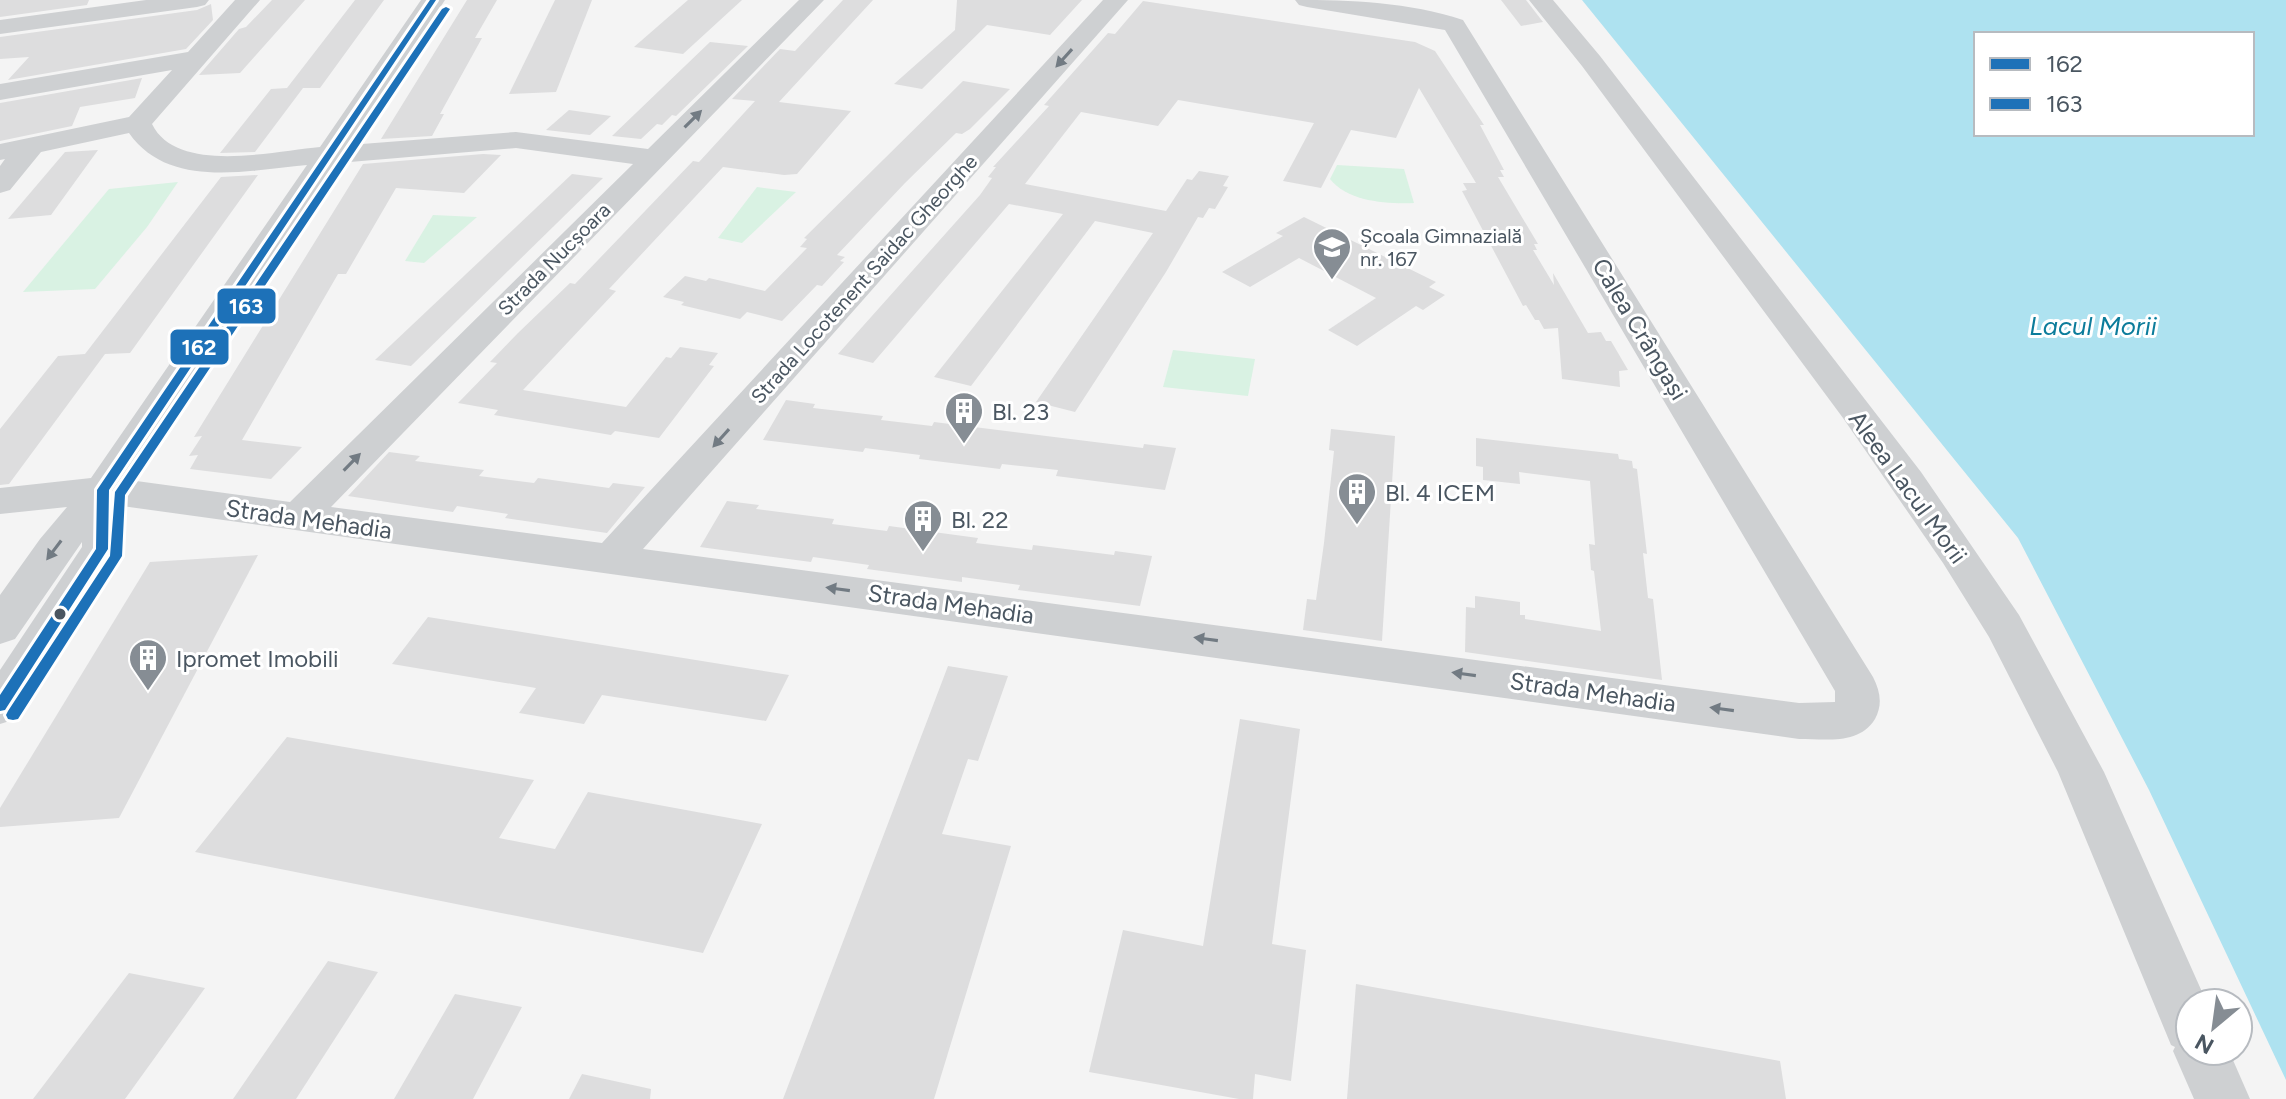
<svg xmlns="http://www.w3.org/2000/svg" width="2286" height="1099" viewBox="0 0 2286 1099" font-family="Figtree,sans-serif">
<style>
.green{fill:#d9f2e3}
.water{fill:#aee2f0;fill-rule:evenodd}
.building{fill:#ddddde}
.lines{fill:none;stroke-linecap:round;stroke-linejoin:round}
.minor{fill:#ced0d2;fill-rule:evenodd}
.bus-1-casing{stroke:#fff;stroke-width:6}
.bus-2-casing{stroke:#fff;stroke-width:6}
.bus-1{fill:#1d71b8;fill-rule:evenodd}
.bus-2{fill:#1d71b8;fill-rule:evenodd}
.oneway{fill:#727b83}
.bus-dot{fill:#4a5661;stroke:#fff;stroke-width:3}
.labels{text-anchor:middle;dominant-baseline:central;stroke-width:6;stroke-linejoin:round;paint-order:stroke}
.far-poi-label{font-size:20px;fill:#4a5661;stroke:#fff;text-anchor:start}
.far-street-label{font-size:20px;fill:#4a5661;stroke:#fff}
.street-label{font-size:24px;fill:#4a5661;stroke:#fff}
.poi-label{font-size:24px;fill:#4a5661;stroke:#fff;text-anchor:start}
.water-label{font-size:26px;font-style:italic;fill:#0c7c9b;stroke:#fff}
.line-badge{stroke:#fff;stroke-width:3}
.badge-label{font-size:22px;text-anchor:middle;font-weight:bold;fill:#fff}
</style>
<rect width="100%" height="100%" fill="#f4f4f4"/>
<g class="green">
<path d="M1337,165L1404,169L1414,203C1387,204 1348,202 1330,179Z"/>
<polygon points="178,182 147,227 95,289 23,292 109,189"/>
<polygon points="757,187 796,192 742,243 718,238"/>
<polygon points="433,215 477,217 424,263 405,261"/>
<polygon points="1173,350 1255,359 1248,396 1163,387"/>
</g>
<path class="water" d="M1582,0H2286V1080L2149,790L2018,538ZM1976,34H2252V134H1976Z"/>
<g class="building">
<polygon points="0,0 89,0 87,5 0,17"/>
<polygon points="272,0 305,0 240,73 199,75 239,29 246,27"/>
<polygon points="355,0 384,0 320,88 303,88 255,152 220,153 271,89 287,88"/>
<polygon points="467,0 497,0 475,38 482,38 440,114 444,114 432,136 381,139"/>
<polygon points="555,0 592,0 556,92 509,94"/>
<polygon points="688,0 742,0 683,54 634,47"/>
<polygon points="843,0 873,0 779,102 851,111 797,174 784,175 723,167 609,289 616,291 523,390 626,407 666,357 671,358 680,347 718,353 709,365 714,366 659,438 615,431 611,435 494,415 498,410 458,403 497,363 490,362 518,333 570,283 575,284 693,161 699,162 755,101 732,99 780,49 795,51"/>
<polygon points="957,0 1082,0 1050,35 987,25 922,89 894,84 955,30"/>
<polygon points="1501,0 1526,0 1543,22 1521,26"/>
<polygon points="1143,1 1415,42 1435,51 1484,125 1480,125 1504,170 1500,170 1504,177 1498,177 1538,244 1534,244 1537,250 1533,250 1554,285 1553,273 1588,333 1601,332 1606,341 1611,341 1628,370 1619,371 1620,387 1562,379 1558,328 1544,329 1539,320 1535,320 1526,305 1523,306 1462,191 1467,190 1463,183 1476,183 1419,88 1396,138 1351,130 1321,188 1283,181 1314,123 1178,100 1158,126 1081,112 1025,184 1166,211 1187,179 1192,180 1199,171 1229,176 1223,186 1228,187 1215,209 1209,208 1203,218 1198,217 1166,272 1075,412 1036,402 1153,233 1095,221 971,386 934,377 1063,214 1009,204 873,363 838,354 980,195 992,178 988,177 996,167 993,167 1049,106 1044,105 1108,33 1115,34"/>
<polygon points="211,4 213,20 186,49 8,80 29,57 0,59 0,37 197,10"/>
<polygon points="710,42 748,46 676,116 672,115 662,125 657,124 641,139 612,136"/>
<polygon points="142,78 135,98 80,107 72,126 0,141 0,103"/>
<polygon points="963,81 1010,89 970,129 962,134 956,133 905,183 837,255 845,257 840,261 844,262 822,286 817,285 782,321 747,312 740,319 681,305 684,302 663,297 685,276 706,281 709,278 765,291 807,248 800,247 807,239 804,238"/>
<polygon points="569,110 611,116 590,135 546,130"/>
<polygon points="98,150 51,215 8,219 65,152"/>
<polygon points="483,154 501,155 464,193 396,188 346,274 338,274 242,440 302,447 271,479 190,469 198,455 189,456 202,436 194,437 363,164"/>
<polygon points="572,174 603,178 411,366 375,360"/>
<polygon points="258,175 130,353 105,354 9,484 0,485 0,429 58,356 85,354 221,177"/>
<polygon points="1304,217 1436,282 1429,287 1445,295 1423,310 1416,306 1357,346 1328,330 1376,298 1299,258 1250,287 1222,272 1283,236 1276,233"/>
<polygon points="786,400 815,404 813,408 883,416 881,420 932,426 934,422 1143,448 1144,444 1176,448 1165,490 1056,476 1058,470 1002,464 1000,469 919,459 920,455 865,448 863,452 763,440"/>
<polygon points="1331,429 1395,436 1382,641 1303,630 1307,599 1316,600 1324,543 1334,451 1329,450"/>
<polygon points="1476,438 1618,454 1619,459 1632,461 1633,468 1637,469 1647,554 1643,553 1648,598 1653,599 1662,680 1465,652 1466,607 1475,608 1475,596 1520,602 1520,615 1525,615 1525,619 1601,631 1594,571 1591,570 1589,544 1595,545 1590,481 1519,472 1520,484 1483,480 1483,467 1476,466"/>
<polygon points="389,452 420,456 415,461 484,470 479,476 534,483 538,478 609,488 613,483 645,487 607,533 505,518 508,514 457,506 453,512 348,496"/>
<polygon points="727,501 759,505 756,509 834,519 832,524 887,531 889,526 978,538 976,543 1032,550 1033,545 1114,555 1115,551 1152,556 1140,606 1018,590 1020,585 962,577 962,582 867,569 869,565 813,557 811,562 700,547"/>
<polygon points="258,555 119,818 0,827 0,808 150,562"/>
<polygon points="428,617 789,675 766,721 602,695 584,724 519,713 536,688 392,664"/>
<polygon points="948,666 1008,676 978,761 968,759 942,834 1011,846 934,1099 783,1099"/>
<polygon points="1240,719 1300,729 1272,944 1306,950 1291,1081 1255,1074 1253,1099 1239,1099 1089,1072 1123,930 1203,946"/>
<polygon points="287,737 534,780 499,838 555,849 588,792 762,824 703,953 195,852"/>
<polygon points="328,961 378,972 296,1099 233,1099"/>
<polygon points="129,973 205,988 125,1099 33,1099"/>
<polygon points="1356,984 1780,1061 1786,1099 1347,1099"/>
<polygon points="455,994 522,1007 473,1099 394,1099"/>
<polygon points="582,1074 651,1089 650,1099 569,1099"/>
</g>
<g class="lines">
<g class="minor">
<polygon points="146,0 209,0 205,5 197,7 0,34 0,20"/>
<path d="M235,0H260L152,124C177,175 274,151 320,147L421,0H445L349,145L516,132L648,149L799,0H824L331,507L602,543L1103,0H1128L643,549L1799,703L1835,702V691L1445,30L1307,7L1299,5L1295,0C1351,0 1409,2 1463,20L1873,677C1880,691 1883,704 1875,719C1859,745 1826,739 1799,739L122,506V549L16,719L0,724V670L82,547V542L15,639L0,644V595L40,539L67,507L0,514V488L91,478L307,165C248,170 169,190 129,133L41,152L10,190L0,193V166L5,159L0,160V144L129,117L172,70L0,100V84L188,52ZM516,148L633,164L290,502L129,480L338,163Z"/>
<polygon points="1529,0 1553,0 1600,56 1921,472 2019,615 2104,772 2207,1003 2190,1003 2190,1051 2229,1051 2250,1099 2194,1099 2173,1051 2175,1047 2171,1045 2058,772 1989,637 1943,563 1843,418 1582,66"/>
</g>
<g class="bus-1-casing">
<polygon id="bus-1" points="430,0 436,0 109,490 108,549 5,710 0,711 0,695 96,549 97,490 99,487"/>
</g>
<g class="bus-2-casing">
<polygon id="bus-2" points="446,7 450,9 125,495 122,556 18,719 13,720 8,719 6,715 8,711 110,556 115,492 442,9"/>
</g>
<use href="#bus-1" class="bus-1"/>
<use href="#bus-2" class="bus-2"/>
</g>
<defs><path id="oneway-solid" d="M-6-.8H1V-3.2L6.5 0L1 3.2V.8H-6Z" transform="scale(2)"/></defs>
<g class="oneway">
<use href="#oneway-solid" transform="translate(1064 58) rotate(132)"/>
<use href="#oneway-solid" transform="translate(693 119) rotate(-45)"/>
<use href="#oneway-solid" transform="translate(721 438) rotate(132)"/>
<use href="#oneway-solid" transform="translate(352 462) rotate(-46)"/>
<use href="#oneway-solid" transform="translate(54 550) rotate(127)"/>
<use href="#oneway-solid" transform="translate(838 589) rotate(-172)"/>
<use href="#oneway-solid" transform="translate(1206 639) rotate(-172)"/>
<use href="#oneway-solid" transform="translate(1464 674) rotate(-172)"/>
<use href="#oneway-solid" transform="translate(1722 709) rotate(-172)"/>
</g>
<defs>
<g id="school-pin" transform="scale(2)"><path d="M0 17L-7.5 6A9.5 9.5 0 1 1 7.5 6Z" fill="#868d94" stroke="#fff"/><path d="M0-5L7-2L0 1L-7-2ZM-4 1L0 2.5L4 1V4Q0 6-4 4Z" fill="#fff"/></g>
<g id="building-pin" transform="scale(2)"><path d="M0 17L-7.5 6A9.5 9.5 0 1 1 7.5 6Z" fill="#868d94" stroke="#fff"/><path d="M-4-6H4V6H1V3H-1V6H-4ZM-2.5-4.3h1.7v1.8h-1.7ZM.8-4.3h1.7v1.8H.8ZM-2.5-1h1.7V.8h-1.7ZM.8-1h1.7V.8H.8Z" fill="#fff"/></g>
</defs>
<g fill-rule="evenodd">
<use href="#school-pin" x="1332" y="247"/>
<use href="#building-pin" x="964" y="411"/>
<use href="#building-pin" x="1357" y="492"/>
<use href="#building-pin" x="923" y="519"/>
<use href="#building-pin" x="148" y="658"/>
</g>
<circle class="bus-dot" cx="60" cy="614" r="7"/>
<g class="labels">
<g class="far-poi-label">
<text x="1360" y="236">Școala Gimnazială<tspan x="1360" dy="23">nr. 167</tspan></text>
</g>
<g class="far-street-label">
<text transform="translate(554 259) rotate(-45)">Strada Nucșoara</text>
<text transform="translate(864 279) rotate(-48)">Strada Locotenent Saidac Gheorghe</text>
</g>
<g class="street-label">
<text transform="translate(1640 329) rotate(59)">Calea Crângași</text>
<text transform="translate(1908 487) rotate(54)">Aleea Lacul Morii</text>
<text transform="translate(309 519) rotate(8)">Strada Mehadia</text>
<text transform="translate(951 604) rotate(8)">Strada Mehadia</text>
<text transform="translate(1593 692) rotate(8)">Strada Mehadia</text>
</g>
<g class="poi-label">
<text x="992" y="411">Bl. 23</text>
<text x="1385" y="492">Bl. 4 ICEM</text>
<text x="951" y="519">Bl. 22</text>
<text x="176" y="658">Ipromet Imobili</text>
</g>
<g class="water-label">
<text x="2093" y="326">Lacul Morii</text>
</g>
</g>
<g class="line-badge">
<rect x="216" y="287" width="61" height="38" rx="8" fill="#1d71b8"/>
<rect x="169" y="328" width="61" height="38" rx="8" fill="#1d71b8"/>
</g>
<g class="badge-label">
<text x="246" y="314">163</text>
<text x="199" y="355">162</text>
</g>
<rect x="1974" y="32" width="280" height="104" fill="#ffffff" stroke="#b7bbc0" stroke-width="2"/>
<rect x="1990" y="58" width="40" height="12" fill="#1d71b8" stroke="#b7bbc0" stroke-width="2"/>
<text x="2046" y="72" font-size="24" fill="#4a5661">162</text>
<rect x="1990" y="98" width="40" height="12" fill="#1d71b8" stroke="#b7bbc0" stroke-width="2"/>
<text x="2046" y="112" font-size="24" fill="#4a5661">163</text>
<g transform="translate(2214 1027) rotate(209)"><circle r="38" fill="#ffffff" stroke="#b7bbc0" stroke-width="2"/>
<path d="M0-6L14 30L0 20L-14 30Z" fill="#868d94"/>
<text y="-12" font-size="22" font-weight="bold" text-anchor="middle" fill="#4a5661">N</text>
</g>
</svg>
